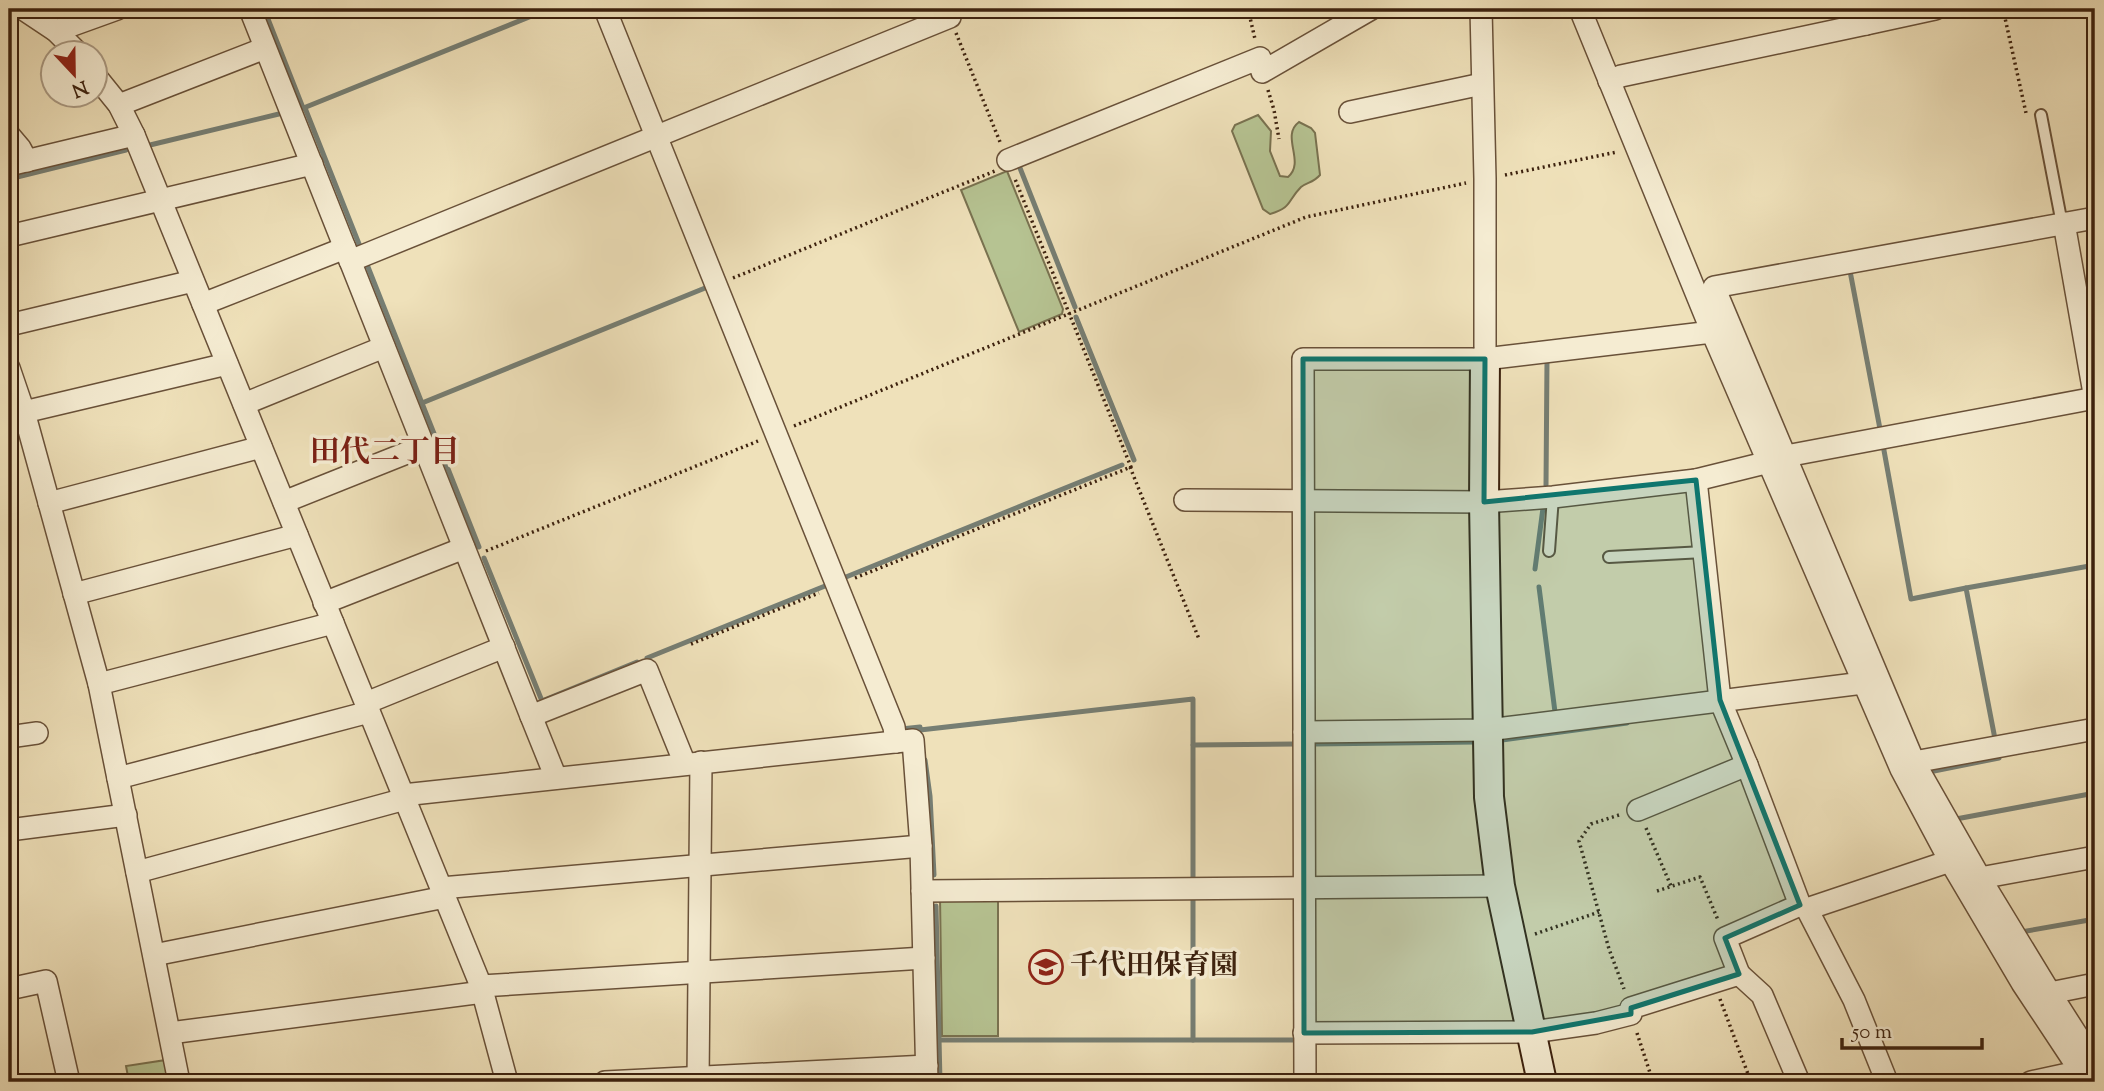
<svg xmlns="http://www.w3.org/2000/svg" width="2104" height="1091" viewBox="0 0 2104 1091" font-family="'Sorts Mill Goudy','Noto Serif JP',serif">
<style>
.green{fill:#b6c392;stroke:#797250;stroke-width:2}
.lines{fill:none;stroke-linecap:round;stroke-linejoin:round}
.stream{stroke:#767e73;stroke-width:5}
.lane-casing{stroke:#695139;stroke-width:14}
.street-casing{stroke:#695139;stroke-width:24}
.secondary-casing{stroke:#3c210e;stroke-width:32}
.path{stroke:#3c210e;stroke-width:3.5;stroke-dasharray:2 3.5;stroke-linecap:butt}
.lane{stroke:#f5ecd2;stroke-width:10}
.street{stroke:#f5ecd2;stroke-width:21}
.secondary{stroke:#f5ecd2;stroke-width:28}
.marked{fill:#0f766e;fill-opacity:0.2;stroke:#0f766e;stroke-width:5;stroke-linejoin:round}
.labels{text-anchor:middle;dominant-baseline:central;stroke-width:7;stroke-linejoin:round;paint-order:stroke}
.poi-label{font-size:28px;font-weight:bold;fill:#3c210e;stroke:#f5ecd2;text-anchor:start}
.neighbourhood-label{font-size:30px;font-weight:bold;fill:#7a1f14;stroke:#f5ecd2}
</style>
<rect width="100%" height="100%" fill="#efe1ba"/>
<filter id="stains"><feTurbulence type="fractalNoise" baseFrequency=".00286" numOctaves="4"/><feColorMatrix values="0 0 0 0 .2 0 0 0 0 .09 0 0 0 0 .02 0 0 0 .5 -.17"/></filter>
<radialGradient id="worn" r=".72"><stop offset=".6" stop-color="#630" stop-opacity="0"/><stop offset="1" stop-color="#630" stop-opacity=".3"/></radialGradient>
<g class="green">
<path d="M1258,115L1271,131L1270,151L1280,176L1288,177C1306,162 1280,136 1299,122L1311,128L1315,133L1320,175C1313,183 1307,182 1301,187C1287,201 1292,208 1270,214L1263,209L1232,131L1235,125Z"/>
<polygon points="1007,171 1063,309 1062,314 1019,332 961,190"/>
<polygon points="940,897 998,897 998,1036 942,1036"/>
<polygon points="166,1060 170,1082 129,1082 126,1066"/>
</g>
<g class="lines">
<g class="stream">
<polyline points="264,9 303,108"/>
<polyline points="305,108 361,249"/>
<polyline points="301,109 549,9"/>
<polyline points="150,145 283,113"/>
<polyline points="1018,163 1075,307"/>
<polyline points="9,179 126,150"/>
<polyline points="366,262 479,547"/>
<polyline points="1850,271 1880,429"/>
<polyline points="1076,317 1134,460"/>
<polyline points="422,403 710,286"/>
<polyline points="1883,445 1911,599 1966,588"/>
<polyline points="1546,485 1547,360"/>
<polyline points="484,558 542,701 637,662"/>
<polyline points="1535,569 1543,508"/>
<polyline points="841,579 1122,465"/>
<polyline points="1539,587 1555,712"/>
<polyline points="647,658 825,586"/>
<polyline points="901,729 920,727 920,730 1193,699 1193,879"/>
<polyline points="1995,739 1966,588 2095,565"/>
<polyline points="1502,740 1627,723"/>
<polyline points="1314,744 1476,742"/>
<polyline points="1193,745 1294,744"/>
<polyline points="925,760 930,796 934,875"/>
<polyline points="1934,771 1999,758"/>
<polyline points="1955,817 1956,819 2095,793"/>
<polyline points="936,906 940,1082"/>
<polyline points="2021,932 2095,919"/>
<polyline points="939,1040 1295,1040"/>
<polyline points="1193,1040 1193,897"/>
</g>
<g class="lane-casing">
<g id="lane">
<polyline points="2041,115 2062,224"/>
<polyline points="1549,551 1553,497"/>
<polyline points="1609,557 1704,552"/>
</g>
</g>
<g class="street-casing">
<g id="street">
<polyline points="23,9 56,31 77,52"/>
<polyline points="250,9 531,716 647,670 685,764"/>
<polyline points="605,9 894,727 896,742"/>
<polyline points="1481,9 1485,179 1485,359"/>
<polyline points="1580,9 1712,332 1901,769 1950,861 2022,983 2081,1072"/>
<polyline points="1866,24 1935,9"/>
<polyline points="56,31 117,9"/>
<polyline points="94,74 119,105 134,135 481,986 507,1082"/>
<polyline points="1609,81 1621,76 1866,24 1863,9"/>
<polyline points="119,105 265,48"/>
<polyline points="1350,112 1482,84"/>
<polyline points="9,135 20,148 27,161"/>
<polyline points="1008,160 1260,58 1262,72 1371,9"/>
<polyline points="9,165 134,135"/>
<polyline points="2095,218 1714,287 1914,762 1980,878 2050,993 2080,1040 2095,1057"/>
<polyline points="2064,223 2095,399"/>
<polyline points="9,236 312,164"/>
<polyline points="350,261 950,17"/>
<polyline points="203,304 345,248"/>
<polyline points="9,325 193,281"/>
<polyline points="9,368 24,412 99,684 179,1082"/>
<polyline points="244,404 384,347"/>
<polyline points="24,412 227,364"/>
<polyline points="1696,480 1720,700 1747,765 1800,905 1807,909 1854,1000 1887,1082"/>
<polyline points="1185,500 1484,502 1553,497 1696,480 1769,462 1786,456 2095,398"/>
<polyline points="284,502 424,446"/>
<polyline points="49,503 261,447"/>
<polyline points="74,594 297,535"/>
<polyline points="324,603 464,548"/>
<polyline points="99,684 333,623"/>
<polyline points="366,703 504,647"/>
<polyline points="531,716 556,778"/>
<polyline points="1304,732 1488,730 1863,683 1875,678"/>
<polyline points="9,737 37,733"/>
<polyline points="1914,762 2095,729"/>
<polyline points="118,778 369,712"/>
<polyline points="403,795 913,740 921,846 927,1082"/>
<polyline points="1638,810 1747,765"/>
<polyline points="9,830 126,815"/>
<polyline points="137,872 405,799"/>
<polyline points="1980,878 2095,857"/>
<polyline points="441,888 921,846"/>
<polyline points="922,891 1500,886"/>
<polyline points="1807,909 1950,861"/>
<polyline points="154,955 445,897"/>
<polyline points="1739,974 1762,995 1799,1082"/>
<polyline points="481,986 924,958"/>
<polyline points="9,989 46,981 69,1082"/>
<polyline points="2050,993 2095,984"/>
<polyline points="170,1033 483,992"/>
<polyline points="1304,1033 1532,1032 1596,1023 1631,1014 1631,1008 1739,974 1725,938 1800,905"/>
<polyline points="605,1082 927,1066"/>
<polyline points="698,1082 701,762"/>
<polyline points="1305,1082 1303,359 1485,359 1712,332 1723,329"/>
<polyline points="2031,1082 2091,1069"/>
</g>
</g>
<g class="secondary-casing">
<polyline id="secondary" points="1485,359 1484,502 1489,797 1500,886 1542,1082"/>
</g>
<g class="path">
<polyline points="1248,9 1255,39"/>
<polyline points="2003,9 2026,113"/>
<polyline points="956,33 1000,142"/>
<polyline points="1268,90 1274,110 1279,139"/>
<polyline points="1505,175 1617,152"/>
<polyline points="733,278 995,171"/>
<polyline points="794,426 1306,217 1466,183"/>
<polyline points="1130,467 1199,639"/>
<polyline points="486,551 758,441"/>
<polyline points="855,578 1131,467 1015,179"/>
<polyline points="691,644 819,593"/>
<polyline points="1619,815 1591,824 1579,841 1609,949 1624,989"/>
<polyline points="1646,828 1671,886"/>
<polyline points="1657,891 1700,877 1718,920"/>
<polyline points="1535,934 1599,912"/>
<polyline points="1720,999 1751,1082"/>
<polyline points="1637,1033 1653,1082"/>
</g>
<use href="#lane" class="lane"/>
<use href="#street" class="street"/>
<use href="#secondary" class="secondary"/>
</g>
<path class="marked" d="M1303,359H1485L1484,502L1696,480L1720,700L1800,905L1725,938L1739,974L1631,1008V1014L1532,1032L1304,1033Z"/>
<defs>
<g id="school-ring" transform="scale(1.75)"><circle r="9.5" fill="#f5ecd2" stroke="#8f2418" stroke-width="1.5"/><path d="M0-5L7-2L0 1L-7-2ZM-4 1L0 2.5L4 1V4Q0 6-4 4Z" fill="#8f2418"/></g>
</defs>
<g fill-rule="evenodd">
<use href="#school-ring" x="1046" y="967"/>
</g>
<g class="labels">
<g class="poi-label">
<text x="1070" y="967">千代田保育園</text>
</g>
<g class="neighbourhood-label">
<text x="385" y="453">田代二丁目</text>
</g>
</g>
<rect width="2104" height="1091" fill="none" stroke="#efe1ba" stroke-width="35"/>
<rect x="10" y="10" width="2083" height="1070" fill="none" stroke="#3c210e" stroke-width="3.5"/>
<rect x="18" y="18" width="2069" height="1056" fill="none" stroke="#3c210e" stroke-width="2"/>
<g transform="translate(74 74) rotate(158)"><circle r="33" fill="#f5ecd2" stroke="#ab9b84" stroke-width="2"/>
<path d="M0-5L12 26L0 18L-12 26Z" fill="#8f2418"/>
<text y="-10" font-size="19" font-weight="bold" text-anchor="middle" fill="#3c210e">N</text>
</g>
<path d="M1842 1038v10h140v-10" fill="none" stroke="#3c210e" stroke-width="3.5"/>
<text x="1852" y="1038" font-size="21" fill="#3c210e" stroke="#f5ecd2" stroke-width="5" paint-order="stroke">50 m</text>
<rect width="100%" height="100%" filter="url(#stains)"/>
<rect width="100%" height="100%" fill="url(#worn)"/>
</svg>
